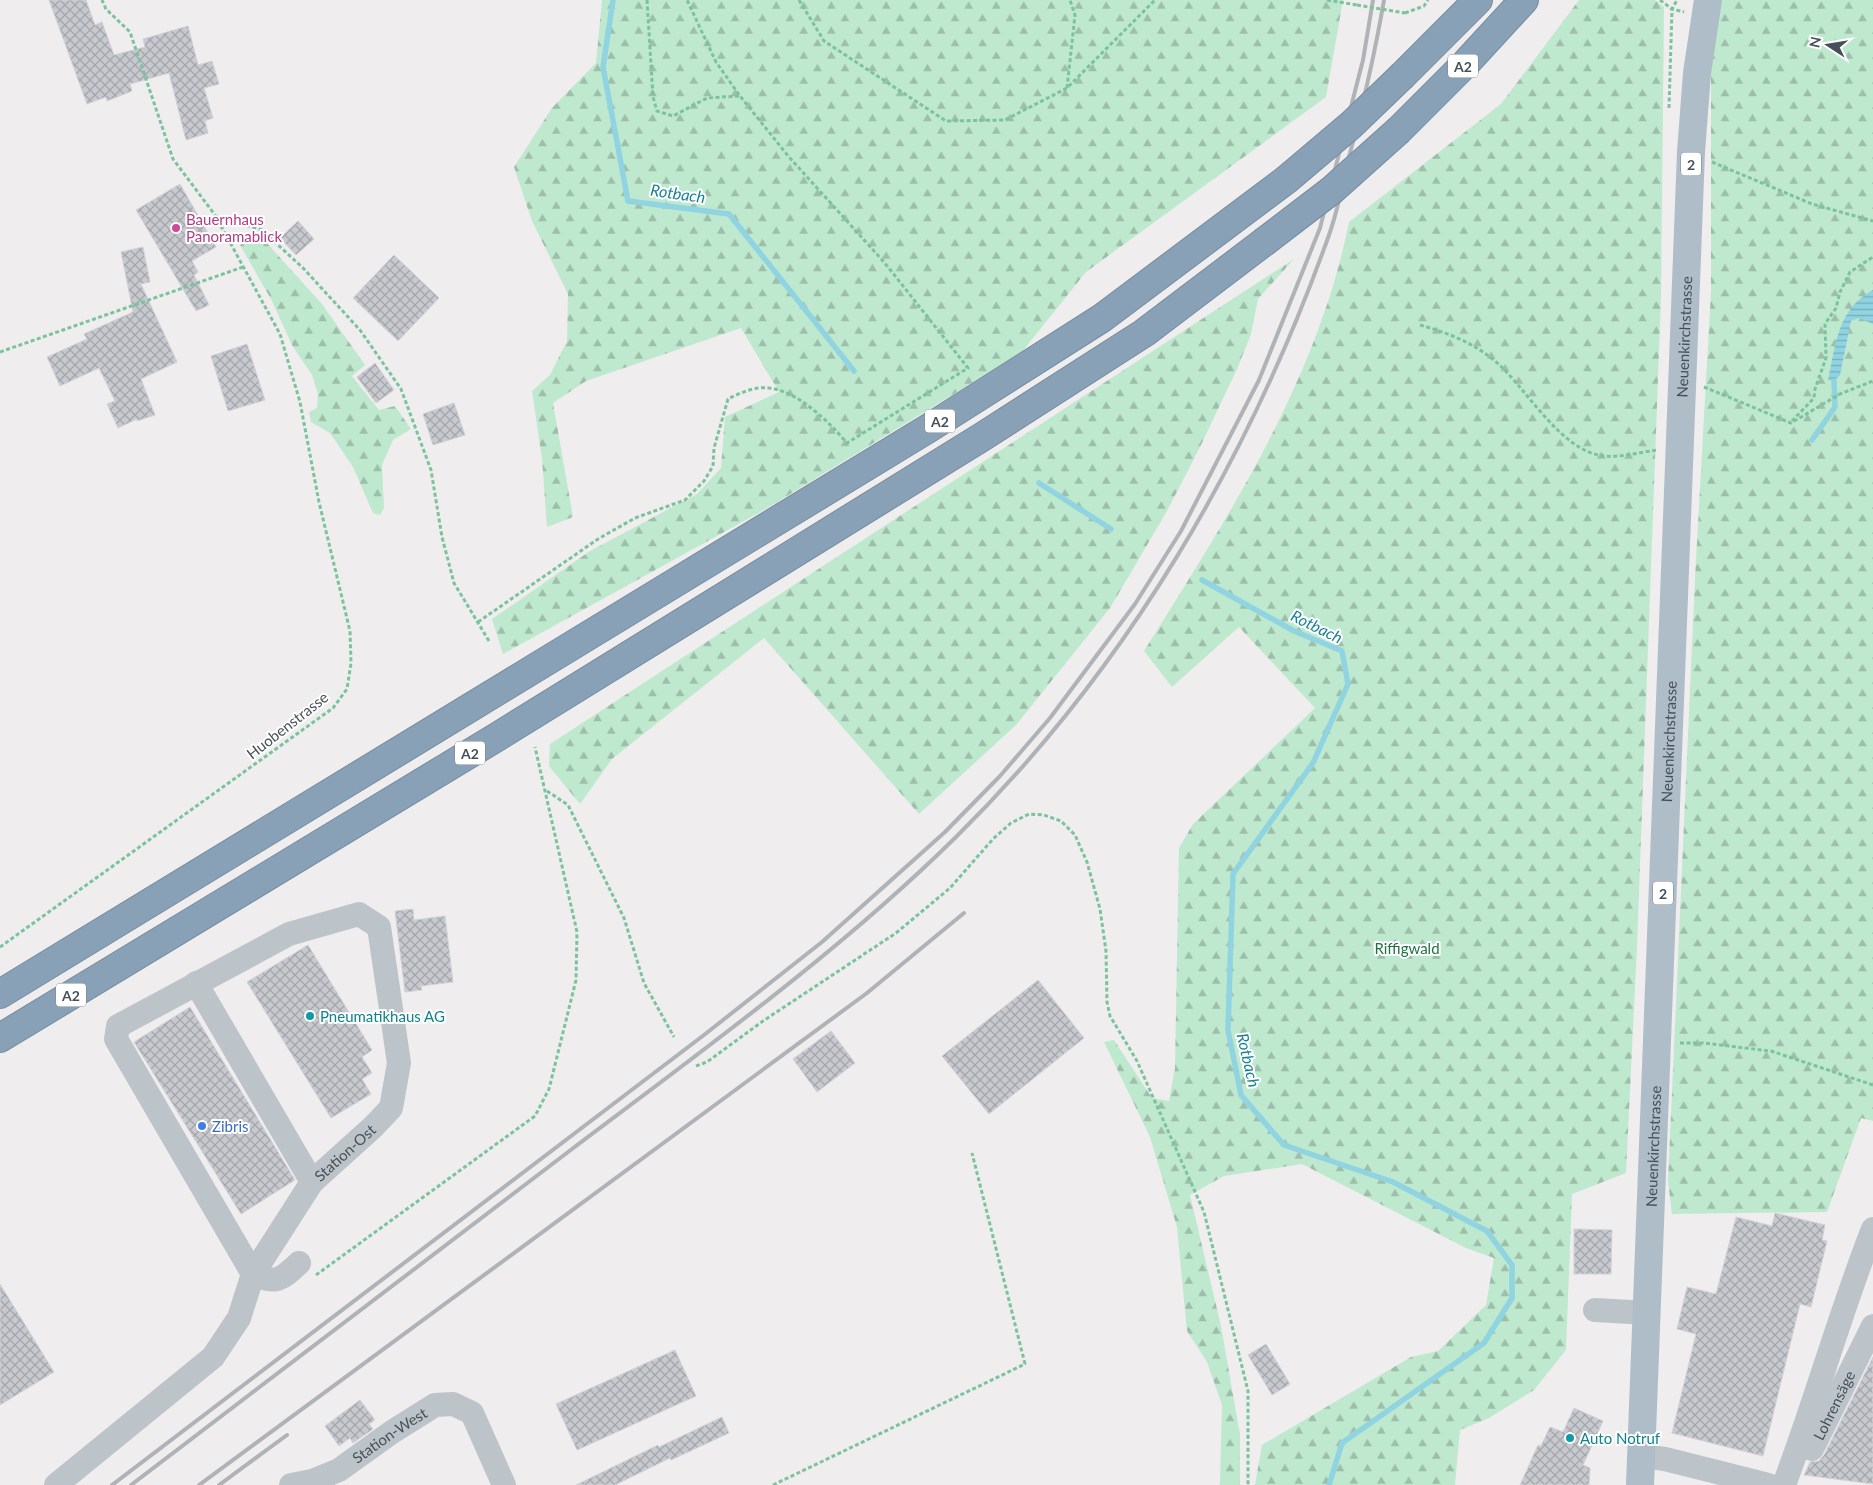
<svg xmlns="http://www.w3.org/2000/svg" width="1873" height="1485" viewBox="0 0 1873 1485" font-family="Lato,sans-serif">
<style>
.forest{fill:url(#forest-firs)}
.water{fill:url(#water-rules)}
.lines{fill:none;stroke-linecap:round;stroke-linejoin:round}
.stream{stroke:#90d3e1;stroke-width:5.5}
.building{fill:url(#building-cross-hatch);stroke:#d1d3d8}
.highway-casing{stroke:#748ca2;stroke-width:30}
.path{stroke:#7bc39d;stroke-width:3;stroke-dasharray:4 2.5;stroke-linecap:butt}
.minor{stroke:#bcc4ca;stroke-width:24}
.major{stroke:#afbdc9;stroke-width:28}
.highway{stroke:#89a1b7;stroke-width:28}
.rail{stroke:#afb2b6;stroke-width:4}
.highway-bridge-casing{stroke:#748ca2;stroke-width:30;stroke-linecap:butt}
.path-bridge{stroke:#7bc39d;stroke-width:3;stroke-dasharray:4 2.5;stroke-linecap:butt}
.highway-bridge{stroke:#89a1b7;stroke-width:28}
.hotel-dot{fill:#d1479c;stroke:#fff;stroke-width:2}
.culture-dot{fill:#0f9aa8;stroke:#fff;stroke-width:2}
.shop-dot{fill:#3f7fe0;stroke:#fff;stroke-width:2}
.labels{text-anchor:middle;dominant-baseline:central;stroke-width:4;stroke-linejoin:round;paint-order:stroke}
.shield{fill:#fff;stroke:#7e848a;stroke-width:1}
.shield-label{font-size:14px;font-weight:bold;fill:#475058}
.hotel-label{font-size:15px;fill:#b23c85;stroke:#fff;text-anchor:start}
.street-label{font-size:15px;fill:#475058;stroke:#fff}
.park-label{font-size:15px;fill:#207146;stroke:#fff}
.culture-label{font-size:15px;fill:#0d838f;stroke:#fff;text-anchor:start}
.shop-label{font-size:15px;fill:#366cbe;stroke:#fff;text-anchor:start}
.water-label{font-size:16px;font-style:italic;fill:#1b8197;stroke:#fff}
</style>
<defs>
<pattern id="forest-firs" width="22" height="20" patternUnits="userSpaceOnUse" patternTransform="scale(1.25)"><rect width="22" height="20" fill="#bfe9ce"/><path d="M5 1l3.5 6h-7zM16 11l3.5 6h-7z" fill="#9dbfaa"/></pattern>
<pattern id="water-rules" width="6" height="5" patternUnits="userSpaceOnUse" patternTransform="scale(1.25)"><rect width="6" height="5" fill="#90d3e1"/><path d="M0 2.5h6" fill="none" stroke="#77aeb9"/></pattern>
<pattern id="building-cross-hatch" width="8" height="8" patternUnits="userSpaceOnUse" patternTransform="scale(1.25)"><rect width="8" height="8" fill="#c7c9cf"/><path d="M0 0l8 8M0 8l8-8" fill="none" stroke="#a3a6ab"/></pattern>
</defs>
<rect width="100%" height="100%" fill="#efeded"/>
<g class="forest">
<polygon points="602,0 1343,0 1326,97 1086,272 1021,353 764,510 503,654 492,619 590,551 697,494 721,468 725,417 779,392 741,328 586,381 553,403 573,517 547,527 542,459 532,391 550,375 567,341 568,294 532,221 514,167 552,108 596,63"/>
<path d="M1579,0H1655L1664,7L1661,297L1637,946L1626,1173L1572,1194L1566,1350L1534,1390L1489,1418L1460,1430L1455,1485H1255L1262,1445L1411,1357L1438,1351L1486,1305L1494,1258L1466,1248L1302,1164L1224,1176L1190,1195L1221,1326L1240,1435V1485H1220L1222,1405L1207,1362L1187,1331L1177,1227L1150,1137L1104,1042L1114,1040L1152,1098L1169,1101L1175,1068L1179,848L1193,824L1315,708L1239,627L1172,687L1144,651C1228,517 1318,379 1349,222L1501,104Z"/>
<polygon points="1721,0 1873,0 1873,1121 1861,1118 1827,1212 1672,1214 1668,1181 1695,578 1711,292 1711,45"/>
<polygon points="252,236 258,236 264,240 322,304 365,365 352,376 379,410 395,406 411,429 393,440 382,465 384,508 380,515 373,513 353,467 330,433 311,422 309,412 317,408 318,394 312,375 292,345 271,299 240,245"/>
<polygon points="1294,259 1258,299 1251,334 1237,369 1200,447 1167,511 1110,608 1016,725 919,814 764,638 612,759 580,804 549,766 550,744"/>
</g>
<path class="water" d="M1873,290V324L1859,318L1851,321L1840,375L1834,381L1828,380C1836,345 1837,309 1873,290Z"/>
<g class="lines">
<g class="stream">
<polyline points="613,0 603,67 628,201 729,214 854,371"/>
<polyline points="1812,440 1835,407 1834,381"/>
<polyline points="1039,483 1111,529"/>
<polyline points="1202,580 1294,631 1342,651 1348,684 1313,763 1233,874 1228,1030 1241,1095 1284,1145 1393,1182 1487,1231 1512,1265 1512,1298 1484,1343 1342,1443 1329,1485"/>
</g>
</g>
<g class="building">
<polygon points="49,0 86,0 95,25 102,22 114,55 145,47 143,39 188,26 198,65 212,61 219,84 204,88 213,118 205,121 208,133 186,140 169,73 130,84 132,91 107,101 106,97 87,104"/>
<polygon points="180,184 216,247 192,261 198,272 194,275 209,305 196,311 136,210"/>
<polygon points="298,221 314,239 296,255 280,238"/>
<polygon points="143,247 150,282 141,284 177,362 141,379 155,415 137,421 137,419 118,428 107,404 115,401 99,368 60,386 47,357 87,339 84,334 133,312 121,252"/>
<polygon points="394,255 439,298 398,341 353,298"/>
<polygon points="247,344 265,400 228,411 211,356"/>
<polygon points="375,363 394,390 376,403 357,377"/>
<polygon points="454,403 465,435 433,445 423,414"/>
<polygon points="413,909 414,920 445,916 453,982 421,986 422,990 405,992 395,911"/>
<polygon points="308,945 372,1050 362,1057 372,1073 362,1079 371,1094 331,1118 247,982"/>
<polygon points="1038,980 1084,1038 989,1114 942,1056"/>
<polygon points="190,1007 295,1180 241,1214 134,1042"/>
<polygon points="831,1031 855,1063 817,1092 793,1059"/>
<polygon points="1775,1213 1825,1225 1822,1240 1827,1241 1811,1307 1800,1304 1763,1456 1672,1433 1696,1334 1677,1329 1687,1287 1716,1294 1736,1217 1772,1226"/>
<polygon points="1574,1229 1612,1230 1611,1274 1574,1274"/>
<polygon points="0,1284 54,1372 0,1405"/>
<polygon points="1266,1344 1290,1384 1272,1395 1248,1355"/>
<polygon points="675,1350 696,1396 577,1450 556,1404"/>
<polygon points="1873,1357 1873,1484 1804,1475 1810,1462 1819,1461 1824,1455"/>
<polygon points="360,1400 375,1420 369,1424 373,1429 353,1443 350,1438 339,1446 325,1426"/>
<polygon points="1574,1408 1603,1421 1583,1465 1590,1468 1589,1485 1520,1485 1538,1445 1541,1446 1550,1427 1563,1432"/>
<polygon points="722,1417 729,1433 671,1460 670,1458 615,1485 576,1485 658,1445 659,1447"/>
</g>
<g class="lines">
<g class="highway-casing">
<g id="highway">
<polyline points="1403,75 1478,0"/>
<polyline points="1399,130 1466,63 1524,0"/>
<polyline points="0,994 929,428 1102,318 1286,180"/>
<polyline points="0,1038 497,737 982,437 1144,333 1264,242"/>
</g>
</g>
<g class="path">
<polyline points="647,0 653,97 657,111 673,116 707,98 739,96"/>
<polyline points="799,0 824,41 946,121 1005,120 1067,88 1155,0"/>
<polyline points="1327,0 1357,5"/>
<polyline points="1660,0 1672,9 1684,12"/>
<polyline points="1405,13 1424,6 1428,0"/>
<polyline points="1067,88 1075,15 1070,0"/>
<polyline points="1669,108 1672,9 1677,0"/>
<polyline points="1712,162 1812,204 1873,221"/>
<polyline points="215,216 262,230 304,269 360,330 401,389 431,470 442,537 454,583 489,641"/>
<path d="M1420,325C1445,332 1469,341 1490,357C1524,382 1558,451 1604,456C1618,458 1642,452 1657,450"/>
<polyline points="0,352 243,267"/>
<polyline points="1704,387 1791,423 1840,394 1873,381"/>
<polyline points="1792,421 1814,398 1815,389 1826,358 1825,324 1836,308 1840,292 1850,272 1873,257"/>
<path d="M478,622L598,539L635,518L685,500L704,481L713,466L714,448L728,399C740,393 755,386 769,388C798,391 829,422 847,443L968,368L884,262L789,157L740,96L716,62L687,0"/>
<polyline points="547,791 568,805 624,918 644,983 674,1037"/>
<polyline points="0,947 333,708 347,689 351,663 350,631 319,502 300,402 280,334 215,215 173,159 130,32 106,9 102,0"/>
<polyline points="1680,1043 1703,1043 1771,1051 1873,1085"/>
<polyline points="696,1066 707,1062 763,1021 896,933 950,888 993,839 1011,823 1029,814 1044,815 1061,821 1075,835 1087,862 1100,909 1106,951 1107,1002 1110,1016 1137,1061 1204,1212 1248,1391 1248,1485"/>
<polyline points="316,1275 535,1116 549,1089 576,980 577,932 535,747"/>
<polyline points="773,1485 1025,1364 972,1153"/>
</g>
<g class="minor">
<polyline points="196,983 312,1182"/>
<polyline points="1595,1310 1648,1313"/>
<path id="s1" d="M1812,1449L1873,1326"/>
<polyline points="1642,1456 1665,1459 1768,1485"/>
<path id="s2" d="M56,1485L213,1357L239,1318L253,1274L312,1182L373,1127L391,1108L399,1063L379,927L359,914L289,934L118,1026L116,1039L253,1274C276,1285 282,1279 299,1263"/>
<path id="s3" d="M291,1485L312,1481L339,1470L392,1432L435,1405L453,1404L472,1413L504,1485"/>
<path d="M1784,1485C1816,1400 1840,1313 1873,1229"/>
</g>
<path class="major" id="s4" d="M1640,1485L1691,152L1697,73L1708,0"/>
<use href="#highway" class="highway"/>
<g class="rail">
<polyline points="112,1485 704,1035 822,942 945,832 1000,776 1050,718 1135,604 1181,531 1259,380 1320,228 1363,60 1373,0"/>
<path d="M131,1485C278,1373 425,1261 572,1149C703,1050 838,953 955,838C1126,670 1249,460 1329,235C1338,210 1343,183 1349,157C1363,105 1375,53 1384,0"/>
<polyline points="199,1485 867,993 964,913"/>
<polyline points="219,1485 287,1435"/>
</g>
<g class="highway-bridge-casing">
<g id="highway-bridge">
<polyline points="1286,180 1351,125 1403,75"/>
<polyline points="1264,242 1332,190 1399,130"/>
</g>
</g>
<polyline class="path-bridge" points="1357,5 1405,13"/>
<use href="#highway-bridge" class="highway-bridge"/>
</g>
<circle class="hotel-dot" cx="176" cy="228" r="5"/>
<g class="culture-dot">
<circle cx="310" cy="1016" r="5"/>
<circle cx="1570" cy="1438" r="5"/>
</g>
<circle class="shop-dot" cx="202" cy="1126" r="5"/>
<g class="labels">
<g class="shield">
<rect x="1448" y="54.5" width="30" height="23" rx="4"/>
<rect x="1681" y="152.5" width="20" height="23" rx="4"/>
<rect x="925" y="409.5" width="30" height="23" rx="4"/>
<rect x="455" y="741.5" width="30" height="23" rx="4"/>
<rect x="1653" y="881.5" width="20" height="23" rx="4"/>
<rect x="56" y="983.5" width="30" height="23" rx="4"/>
</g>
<g class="shield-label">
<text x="1463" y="66">A2</text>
<text x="1691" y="164">2</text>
<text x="940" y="421">A2</text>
<text x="470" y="753">A2</text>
<text x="1663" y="893">2</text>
<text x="71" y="995">A2</text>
</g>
<g class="hotel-label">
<text x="186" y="219">Bauernhaus<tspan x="186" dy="17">Panoramablick</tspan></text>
</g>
<g class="street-label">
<text stroke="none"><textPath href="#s4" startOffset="1149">Neuenkirchstrasse</textPath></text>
<text transform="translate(287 725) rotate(-38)">Huobenstrasse</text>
<text stroke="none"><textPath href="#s4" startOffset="744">Neuenkirchstrasse</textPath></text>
<text stroke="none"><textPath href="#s4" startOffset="339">Neuenkirchstrasse</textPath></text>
<text stroke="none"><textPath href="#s2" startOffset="449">Station-Ost</textPath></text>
<text stroke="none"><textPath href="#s1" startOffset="49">Lohrensäge</textPath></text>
<text stroke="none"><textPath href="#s3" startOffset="112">Station-West</textPath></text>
</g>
<g class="park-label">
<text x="1407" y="948">Riffigwald</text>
</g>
<g class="culture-label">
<text x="320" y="1016">Pneumatikhaus AG</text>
<text x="1580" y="1438">Auto Notruf</text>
</g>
<g class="shop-label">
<text x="212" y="1126">Zibris</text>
</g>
<g class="water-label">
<text transform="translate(678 193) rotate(8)">Rotbach</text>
<text transform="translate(1317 626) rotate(26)">Rotbach</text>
<text transform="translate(1249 1060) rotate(77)">Rotbach</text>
</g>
</g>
<g transform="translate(1828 45) rotate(282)" stroke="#ffffff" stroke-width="4" paint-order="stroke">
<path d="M0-4L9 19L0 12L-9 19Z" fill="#475058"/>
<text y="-8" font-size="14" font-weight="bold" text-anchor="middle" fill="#475058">N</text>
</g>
</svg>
